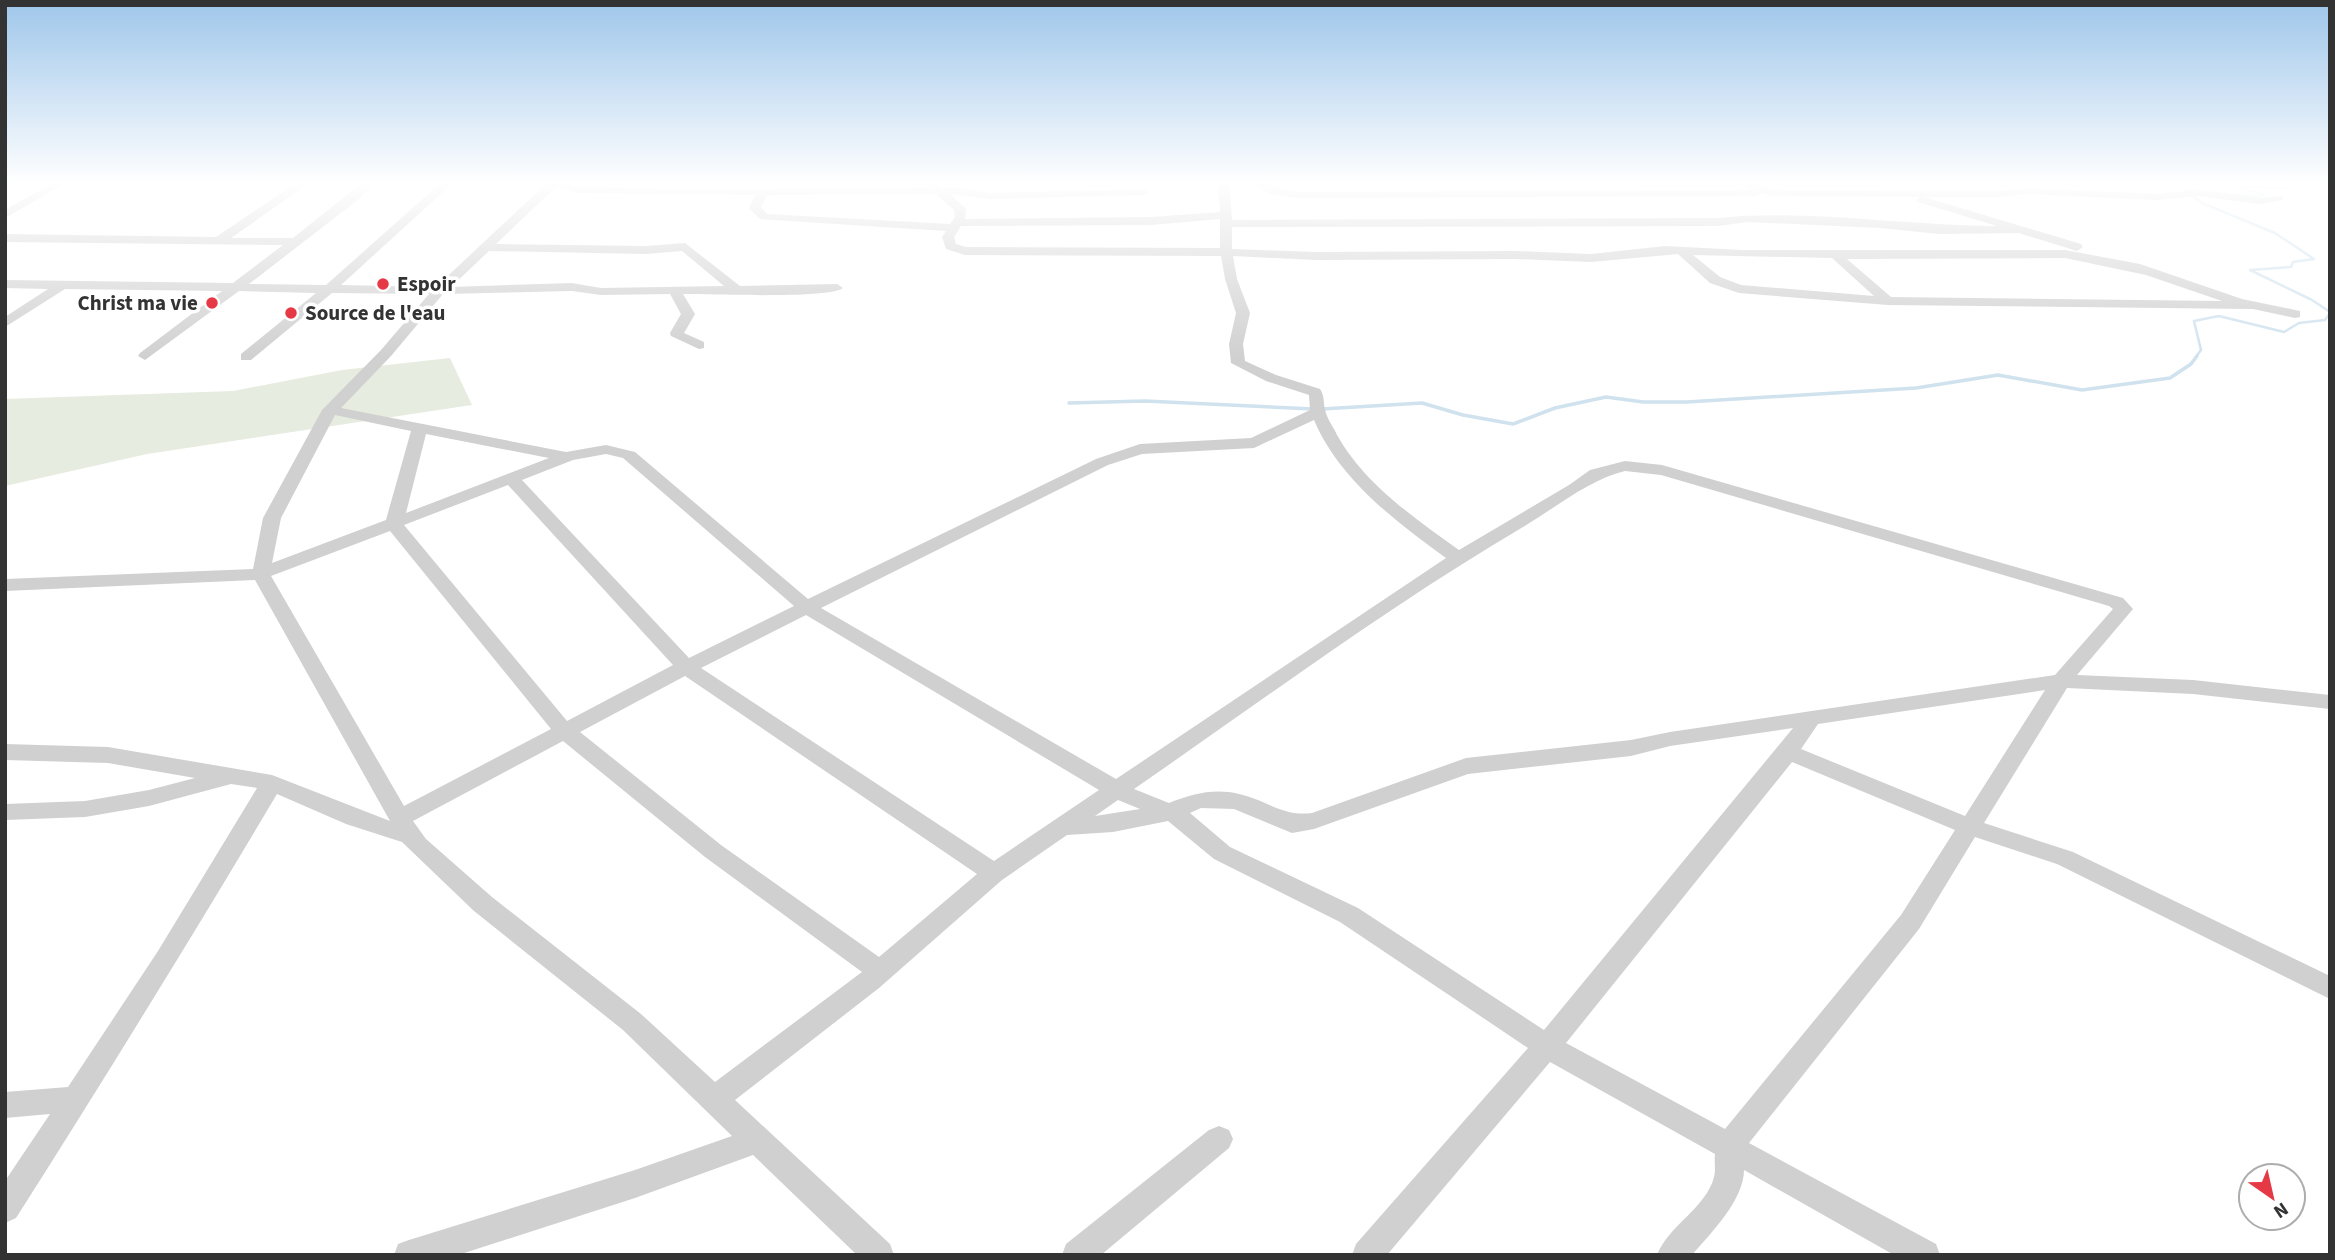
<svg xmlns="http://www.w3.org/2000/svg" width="2335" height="1260" viewBox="0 0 2335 1260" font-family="'Source Sans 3',sans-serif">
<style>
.green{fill:#e6ecdf}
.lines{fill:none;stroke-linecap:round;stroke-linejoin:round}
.stream-far1{stroke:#cfe2ee;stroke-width:2.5}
.stream{stroke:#cfe2ee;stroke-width:3.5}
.minor{fill:#d0d0d0;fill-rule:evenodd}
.poi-dot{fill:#e63946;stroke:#fff;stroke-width:2.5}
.labels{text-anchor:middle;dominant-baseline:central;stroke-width:7;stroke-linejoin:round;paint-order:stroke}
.far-poi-label{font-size:21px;font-weight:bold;fill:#333;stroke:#fff;text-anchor:start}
</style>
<rect width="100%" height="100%" fill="#fff"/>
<polygon class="green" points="450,358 472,405 147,454 5,486 5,399 233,391 342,370"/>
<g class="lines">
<g class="stream-far1">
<polyline points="2286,181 2296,187 2240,187 2264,195 2260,197 2185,190 2202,203 2275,233 2314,259 2293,262 2291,267 2250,270 2312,300 2330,312"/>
<polyline points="2195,358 2201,350 2194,321 2219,316 2284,332 2299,323 2325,320 2330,313"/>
</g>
<g class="stream">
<polyline points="1069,403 1145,401 1313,409"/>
<polyline points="1322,409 1422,403 1463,415 1513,424 1555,408 1606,397 1643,402 1687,402 1916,388 1998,375 2082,390 2170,378 2191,364 2197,356"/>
</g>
<g class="minor">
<polygon points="56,181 70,181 5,218 5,210"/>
<path d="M299,181H312L231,238H293L364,181H376L359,199L249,284L326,285L443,181H455L341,285L436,287L549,181L579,187L670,189L928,188L922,181H934L942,188H963L989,193L1143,189L1149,192L1143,195L989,199L950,194L966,209L965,219L1151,217L1220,212L1218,181H1229L1232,220L1718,218C1810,209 1904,226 1997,226L1918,202L1916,200L1920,197L1772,196L1762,193L1756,196L1299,198L1270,194L1243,181C1262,181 1279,189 1299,192L1752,190L1732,181H1749L1773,190L1997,191L2028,188L2157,194L2197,190L2260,198L2283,196V200L2260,204L2197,196L2157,200L2028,194L1997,197H1924L2081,244L2083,247L2077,251L2019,233L1939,234L1881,228L1748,222L1718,226L1232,227V249L1316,252L1515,251L1591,254L1665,246L1743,250H2065L2140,264L2242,299L2300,311V317L2295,318L2253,309L1888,305L1739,293L1710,283L1678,254L1591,262L1515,259L1316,260L1233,256L1237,279L1250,313L1243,344L1245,361L1276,375L1320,389C1325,397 1323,401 1325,409C1326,416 1331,424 1334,429C1360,481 1413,517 1459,550L1569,485L1590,470L1625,461L1662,465L2123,598L2133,609L2077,675L2193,680L2330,695V709L2193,694L2067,688L1984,823L2073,852L2330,976V999L2057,864L1975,837L1919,929L1749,1143L1936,1244L1940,1255H1894L1744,1170C1744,1200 1711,1233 1692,1255H1657C1669,1225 1706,1208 1714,1177C1716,1170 1714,1161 1715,1154L1550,1062L1387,1255H1352L1356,1244L1528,1048L1340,922L1214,859L1168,821L1113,832L1067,835L1002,880L879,988L735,1100L890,1244L894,1255H857L753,1155L635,1198L458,1255H394L398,1244L409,1240L635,1170L732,1136L623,1030L474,911L402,842L346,824L277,794C192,937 105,1078 16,1218L5,1223V1181L50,1114L5,1118V1092L68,1087L158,951L257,788L231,784L149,806L85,817L5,820V804L85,801L149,790L195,778L108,763L5,760V744L108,747L272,775L390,821L255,580L5,591V579L253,569L263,518L322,410L381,350L429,294L332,293L251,360H241V354L316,293L239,291L145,360L138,356L140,353L222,291L65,289L5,327V317L48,289L5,288V280L233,283L283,245L5,242V234L216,237ZM556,187L579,193L755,195L749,208L760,219L946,231L942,237L946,249L965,255L1221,256L1225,279L1236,313L1229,344L1231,363L1266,381L1309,395L1310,410L1251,438L1140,444L1096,459L808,599L635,452L606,445L566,452L341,408L391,356L443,294L572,291L601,295L670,294L681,314L670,333L671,336L699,349L704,348V342L684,333L695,314L683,294C708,294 830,299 843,288L837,284L740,286L685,243L646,246L496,244ZM936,194L954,210L955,217L950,224L767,214L761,207L767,195ZM1220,219V248L966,247L956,244L954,237L961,226L1151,225ZM489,251L646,254L682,251L724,286L601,288L572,283L451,287ZM1693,255L1832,258L1874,296L1741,285L1720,277ZM2065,258L2146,275L2222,301L1891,297L1847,259ZM335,415L411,431L386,520L272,563L281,518ZM1314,420C1339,479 1395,521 1446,558L1116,779L821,608L1108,465L1142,454L1254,448ZM426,434L549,458L406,513ZM606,454L623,458L794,606L689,658L522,480L573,460ZM1625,471L1661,475L2109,606L2113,609L2055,675L1670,732L1631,740L1466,758L1312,813C1282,817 1267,800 1239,794C1214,788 1192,794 1169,803L1134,789C1263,700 1389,606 1523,527C1555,508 1590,479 1625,471ZM508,485L673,665L567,721L404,525ZM390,531L551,729L404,806L271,576ZM806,615L1099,790L994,861L701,668ZM685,676L977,874L879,957L721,845L580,732ZM2045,690L1965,816L1801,749L1818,724ZM1793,728L1544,1030L1358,908L1230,847L1190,813L1201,808L1234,809L1292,833L1314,829L1468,774L1631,756L1670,746ZM563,741L705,857L862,972L715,1082L641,1014L492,897L426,839L413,821ZM1792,762L1955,830L1901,915L1725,1129L1566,1043ZM1118,800L1140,809L1095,816Z"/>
<polygon points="1219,1126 1229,1130 1233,1139 1229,1148 1101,1255 1062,1255 1066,1244 1209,1130"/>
</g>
</g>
<linearGradient id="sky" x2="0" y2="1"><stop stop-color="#9ec6ea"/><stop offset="0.51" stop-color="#fff"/><stop offset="1" stop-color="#fff" stop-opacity="0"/></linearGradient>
<rect width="2335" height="358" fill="url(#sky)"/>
<g class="poi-dot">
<circle cx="383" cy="284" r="7"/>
<circle cx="212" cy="303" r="7"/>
<circle cx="291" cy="313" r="7"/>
</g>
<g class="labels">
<g class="far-poi-label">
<text x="397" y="284">Espoir</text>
<text x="198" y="303" text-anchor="end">Christ ma vie</text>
<text x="305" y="313">Source de l'eau</text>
</g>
</g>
<rect width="2335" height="1260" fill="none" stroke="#333333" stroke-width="14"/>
<g transform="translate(2272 1197) rotate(146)"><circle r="33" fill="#ffffff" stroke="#adadad" stroke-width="2"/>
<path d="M0-5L12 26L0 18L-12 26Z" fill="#e63946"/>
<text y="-10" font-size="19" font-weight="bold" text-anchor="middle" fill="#333333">N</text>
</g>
</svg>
